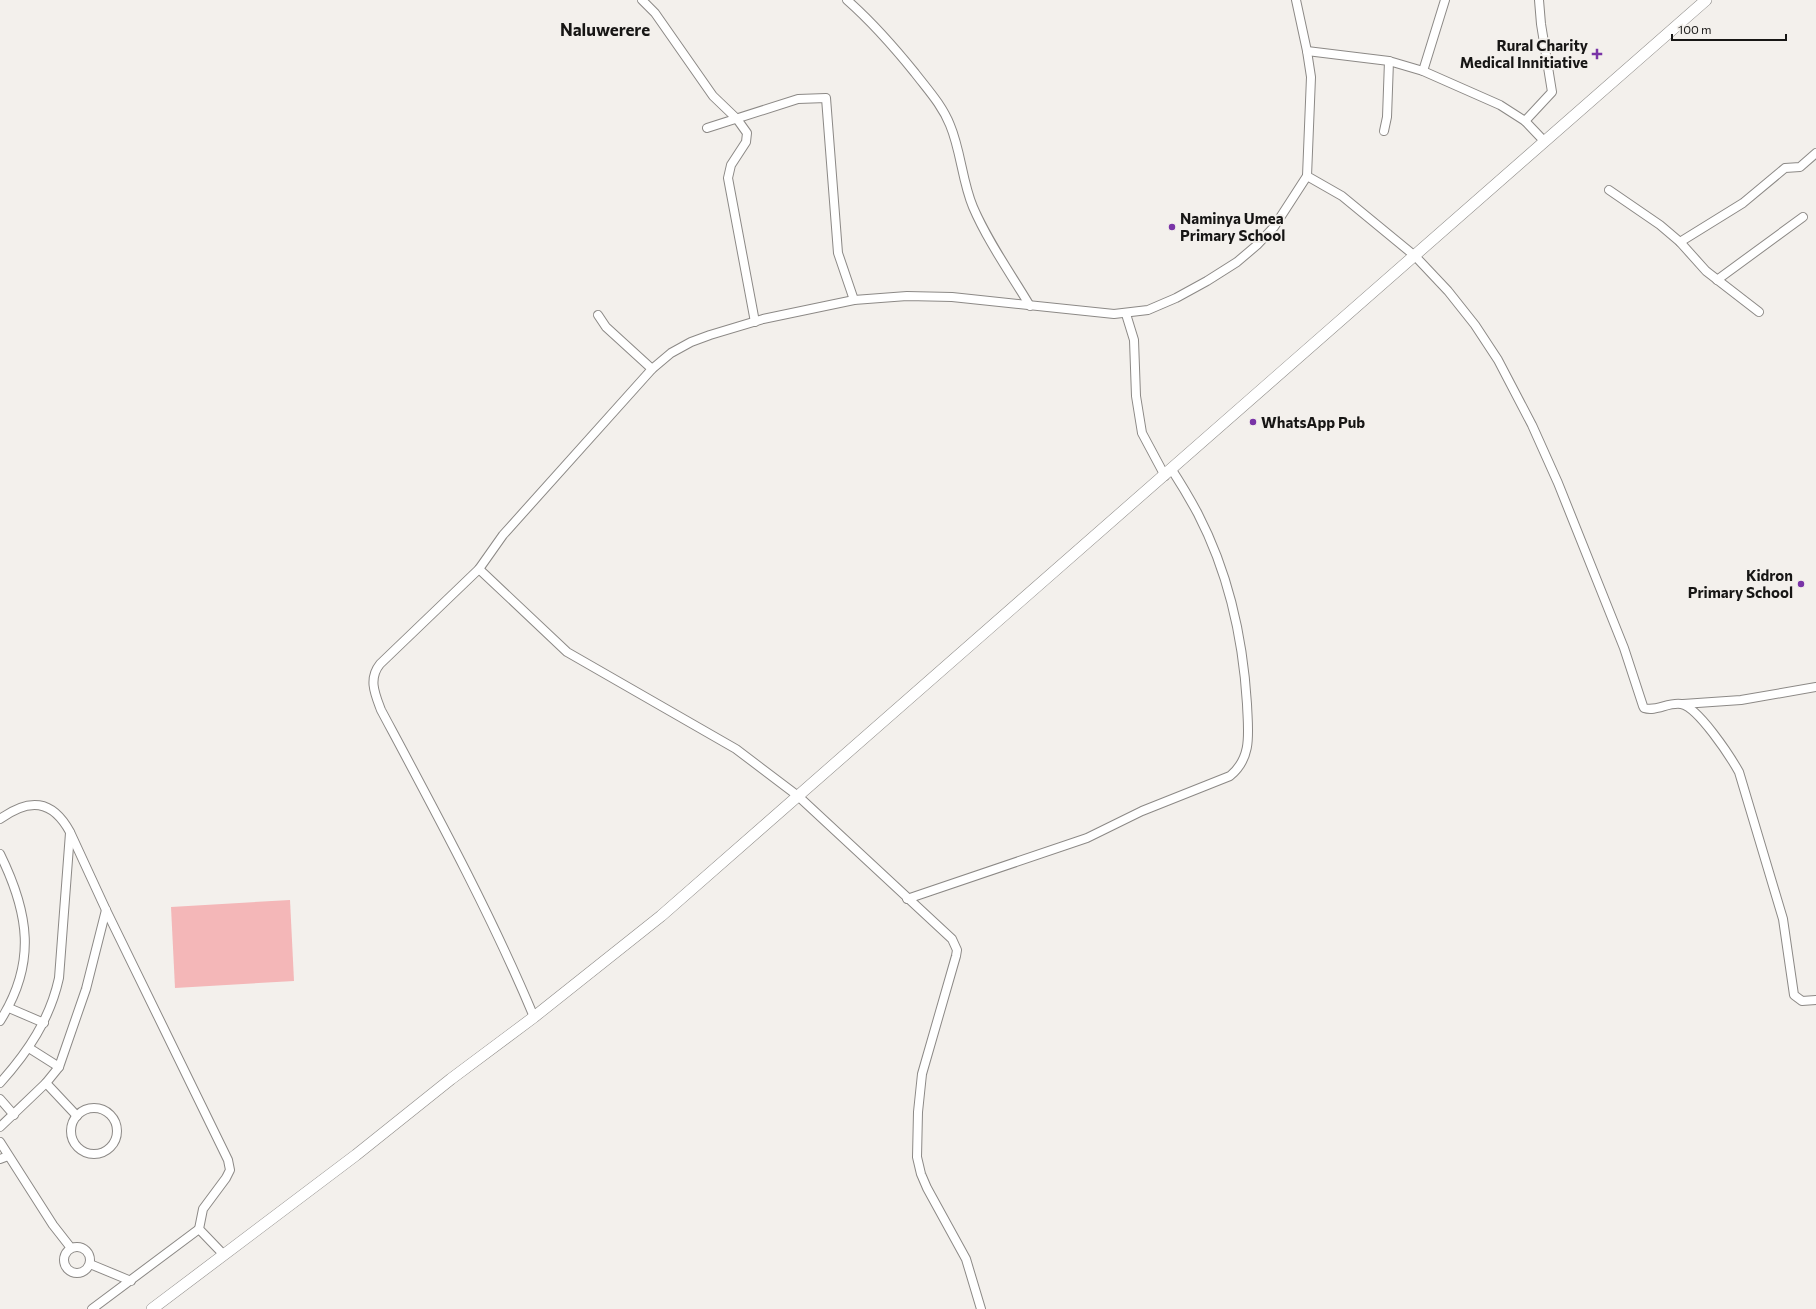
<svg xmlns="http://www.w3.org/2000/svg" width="1816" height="1309" viewBox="0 0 1816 1309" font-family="Commissioner,sans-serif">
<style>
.garden{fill:#f4b7b8}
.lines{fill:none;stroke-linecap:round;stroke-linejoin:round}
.street-casing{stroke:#8c8986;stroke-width:10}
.secondary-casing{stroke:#8c8986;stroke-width:12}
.street{stroke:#fff;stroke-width:8}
.secondary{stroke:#fff;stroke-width:11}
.poi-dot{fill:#7934a7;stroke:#f3f0ec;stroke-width:1.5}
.labels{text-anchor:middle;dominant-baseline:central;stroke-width:4;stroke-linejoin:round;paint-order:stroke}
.poi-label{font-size:15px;font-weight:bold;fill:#171615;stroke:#f3f0ec;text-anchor:end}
.quarter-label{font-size:17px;font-weight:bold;fill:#171615;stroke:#f3f0ec}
</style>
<rect width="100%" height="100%" fill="#f3f0ec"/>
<polygon class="garden" points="290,900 294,981 175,988 171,907"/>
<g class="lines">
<g class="street-casing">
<g id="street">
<polyline points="642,0 655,13 713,96 737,119 747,133 746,142 731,165 728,178 755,322"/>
<path d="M847,0C872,22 894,47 915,73C928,90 942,105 950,125C961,151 962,181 973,207C988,242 1011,274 1030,306"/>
<path d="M1296,0L1307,51L1311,77L1307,176L1342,196L1415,256L1448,291L1475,325L1498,360L1532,425L1558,483L1624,648L1643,706L1644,708C1656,712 1668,702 1681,704C1698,707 1730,756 1739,772L1783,919L1794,995L1802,1001L1816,1000"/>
<polyline points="1307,51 1389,61 1423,71 1500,105 1525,121 1545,142"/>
<polyline points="1423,71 1445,0"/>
<polyline points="1525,121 1552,92 1541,24 1539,0"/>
<polyline points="707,128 798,99 826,98 838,253 854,300"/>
<polyline points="1384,131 1387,117 1389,61"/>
<polyline points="1609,190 1660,225 1680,242 1706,271 1759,312"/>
<polyline points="1680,242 1743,203 1785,168 1800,167 1816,153"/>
<polyline points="1717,280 1803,217"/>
<polyline points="1126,314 1134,340 1136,396 1142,433 1165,476"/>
<polyline points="598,315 606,327 652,369"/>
<polyline points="479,569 567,652 736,749 798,796 952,939 957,950 956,956 922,1074 918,1112 917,1157 921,1174 927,1188 966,1259 981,1309"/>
<polyline points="1683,704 1741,700 1816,687"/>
<path d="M0,819C29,798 52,799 70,832L106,910L228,1160L230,1170L226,1178L203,1209L199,1229L223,1254"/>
<path d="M0,854C29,913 37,963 0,1021"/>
<path d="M907,899L1087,838L1142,811L1230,776C1253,757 1248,732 1247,704C1243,639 1228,572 1198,514C1190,499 1181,484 1172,470"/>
<polyline points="9,1008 44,1023"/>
<path d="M534,1017C490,912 435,811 381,710C375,694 368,679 380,664L479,569L503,535L652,369L671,353L691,342L710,335L763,319L854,300L907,296L952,297L1114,314L1148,310L1176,298L1207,281L1237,262L1257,245L1274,227L1307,176"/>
<polyline points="29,1048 59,1067"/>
<path d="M0,1083C28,1052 50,1019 59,978L70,833"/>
<polyline points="46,1083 77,1116"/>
<polyline points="0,1099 14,1115"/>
<circle cx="94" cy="1131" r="23"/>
<polyline points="0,1127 46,1083 59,1067 86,989 106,910"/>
<polyline points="0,1142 53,1225 71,1248"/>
<polyline points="0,1159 8,1156"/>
<circle cx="77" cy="1260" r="13"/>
<polyline points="90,1264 131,1281"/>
<polyline points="92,1309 199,1229"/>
</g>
</g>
<g class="secondary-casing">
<polyline id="secondary" points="152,1309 356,1155 451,1079 534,1017 661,916 1706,0"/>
</g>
<use href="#street" class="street"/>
<use href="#secondary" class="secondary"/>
</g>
<g class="poi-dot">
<path d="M1595 48h4v4h4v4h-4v4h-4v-4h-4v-4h4z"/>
<circle cx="1172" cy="227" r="4"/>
<circle cx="1253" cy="422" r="4"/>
<circle cx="1801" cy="584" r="4"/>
</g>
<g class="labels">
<g class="poi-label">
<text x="1588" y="45">Rural Charity<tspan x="1588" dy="17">Medical Innitiative</tspan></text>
<text x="1180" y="218" text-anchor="start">Naminya Umea<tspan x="1180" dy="17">Primary School</tspan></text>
<text x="1261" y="422" text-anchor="start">WhatsApp Pub</text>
<text x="1793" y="575">Kidron<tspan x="1793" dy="17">Primary School</tspan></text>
</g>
<g class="quarter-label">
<text x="605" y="29">Naluwerere</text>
</g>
</g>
<path d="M1672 34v6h114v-6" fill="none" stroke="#171615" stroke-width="2"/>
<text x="1678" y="34" font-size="12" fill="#171615" stroke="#f3f0ec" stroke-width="3" paint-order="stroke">100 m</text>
</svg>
